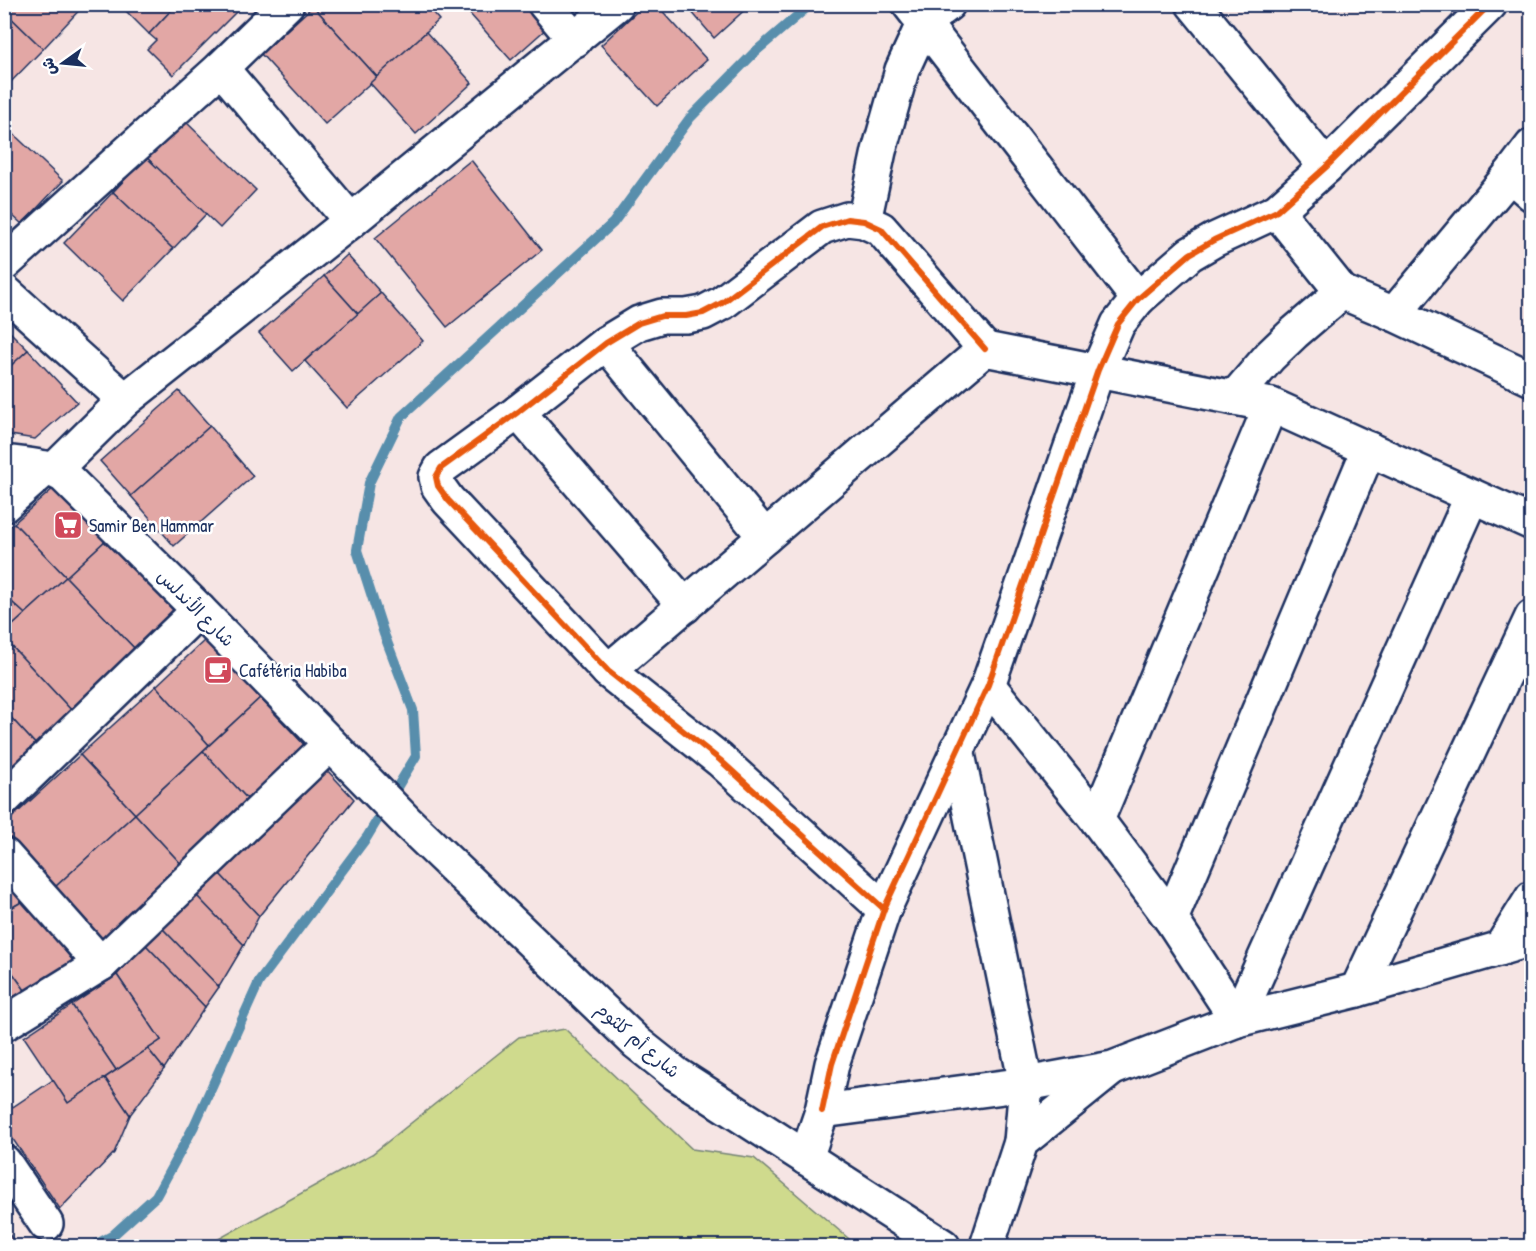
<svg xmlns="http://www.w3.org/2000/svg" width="1536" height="1251" viewBox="0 0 1536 1251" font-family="'Patrick Hand','Playpen Sans Arabic',sans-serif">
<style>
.green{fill:#cfda8d;stroke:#758476;stroke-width:1.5}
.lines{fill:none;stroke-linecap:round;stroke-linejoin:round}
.stream{stroke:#588eac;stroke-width:10}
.building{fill:#e2a7a5;stroke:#1b2f5e;stroke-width:1.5}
.minor-casing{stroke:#1b2f5e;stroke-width:38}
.tertiary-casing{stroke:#1b2f5e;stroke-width:38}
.minor{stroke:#fff;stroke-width:33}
.tertiary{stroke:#fff;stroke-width:33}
.cycleway-casing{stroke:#fff;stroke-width:10}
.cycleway{stroke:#e8590c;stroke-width:6}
.labels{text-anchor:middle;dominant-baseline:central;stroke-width:5;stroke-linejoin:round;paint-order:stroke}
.poi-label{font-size:18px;fill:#1b2f5e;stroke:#fff;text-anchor:start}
.street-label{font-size:18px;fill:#1b2f5e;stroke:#fff}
</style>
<rect width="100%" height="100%" fill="#f6e5e4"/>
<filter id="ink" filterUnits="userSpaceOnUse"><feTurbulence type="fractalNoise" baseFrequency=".0167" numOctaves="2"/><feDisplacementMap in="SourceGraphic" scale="12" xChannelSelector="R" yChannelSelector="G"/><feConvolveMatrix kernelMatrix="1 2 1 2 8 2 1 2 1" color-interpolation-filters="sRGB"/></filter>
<g filter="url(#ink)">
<polygon class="green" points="565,1029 692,1149 754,1158 848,1238 856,1246 206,1246 372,1154 519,1037"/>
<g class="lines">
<polyline class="stream" points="93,1246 112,1236 156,1196 194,1126 259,982 367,837 416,756 413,710 384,634 357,550 369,483 401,417 613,223 690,118 755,52 811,4"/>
</g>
<g class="building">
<polygon points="4,4 85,4 43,49 4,11"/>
<polygon points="119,4 177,4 149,34"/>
<polygon points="177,4 244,4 173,75 147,49 156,40 149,34"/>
<polygon points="315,4 425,4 439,20 377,77 313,6"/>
<polygon points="461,4 528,4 547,28 511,60"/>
<polygon points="645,4 656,4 707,60 657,106 601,45"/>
<polygon points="685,4 751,4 714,38"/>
<polygon points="313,6 377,77 325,124 261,54"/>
<polygon points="4,11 43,49 4,89"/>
<polygon points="426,32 472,83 416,134 370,83"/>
<polygon points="183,119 256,190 220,228 146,157"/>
<polygon points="4,125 63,181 22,224 4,208"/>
<polygon points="146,157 206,214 173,249 113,192"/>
<polygon points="471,160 542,250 447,327 375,238"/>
<polygon points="113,192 173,249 123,301 64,243"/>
<polygon points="347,255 381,293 358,314 324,276"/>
<polygon points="324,276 358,314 293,371 259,333"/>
<polygon points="381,293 423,341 347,408 305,361"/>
<polygon points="4,326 28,350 4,372"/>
<polygon points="28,350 77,402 35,439 4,434 4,372"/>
<polygon points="179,391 210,426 131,496 100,461"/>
<polygon points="210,426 253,476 174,546 131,496"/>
<polygon points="55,487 106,540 66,577 14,523"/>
<polygon points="14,523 66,577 25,614 4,595 4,531"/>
<polygon points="106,540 175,612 136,650 66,577"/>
<polygon points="66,577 136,650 73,712 4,638 4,633"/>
<polygon points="4,595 25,614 4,633"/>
<polygon points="4,638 73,712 38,747 4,710"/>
<polygon points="206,639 260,698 209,745 156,686"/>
<polygon points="156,686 209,745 135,814 80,755"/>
<polygon points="260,698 309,750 251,803 203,751"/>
<polygon points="4,710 38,747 4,771"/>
<polygon points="203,751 251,803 183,866 135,814"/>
<polygon points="80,755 135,814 54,888 4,834 4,825"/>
<polygon points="326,769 354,799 259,916 218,872"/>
<polygon points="135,814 183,866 103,940 54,888"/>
<polygon points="218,872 259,916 244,945 195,894"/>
<polygon points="4,875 25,900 4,912"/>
<polygon points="195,894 244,945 219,987 161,927"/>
<polygon points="25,900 77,966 27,993 4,961 4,912"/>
<polygon points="161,927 219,987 205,1007 144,943"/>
<polygon points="144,943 205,1007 164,1069 148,1049 161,1040 117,975"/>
<polygon points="4,961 27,993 4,1005"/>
<polygon points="117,975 161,1040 116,1070 72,1005"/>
<polygon points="72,1005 116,1070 68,1103 24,1037"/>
<polygon points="148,1049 164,1069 130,1115 105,1078"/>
<polygon points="105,1078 130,1115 114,1153 60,1209 4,1126 4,1113 53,1080 68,1103"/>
<polygon points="4,1227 17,1246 4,1246"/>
</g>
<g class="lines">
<g class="minor-casing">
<g id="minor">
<polyline points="545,4 575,40"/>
<polyline points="909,4 1138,299"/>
<polyline points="1193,4 1326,167"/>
<polyline points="221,68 351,221"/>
<polyline points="1510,175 1532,194"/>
<polyline points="1277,211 1342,292 1394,314 1532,379"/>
<polyline points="864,221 879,151 902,70 924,22 948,4"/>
<polyline points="4,264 221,68 287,4"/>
<polyline points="4,291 125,400"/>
<polyline points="1394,314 1510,175 1532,146"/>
<polyline points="606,343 765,537"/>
<polyline points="1234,398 1270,356 1294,333 1342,292"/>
<polyline points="518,412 685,606"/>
<polyline points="54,470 125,400 351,221 617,4"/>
<polyline points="4,505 46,468"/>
<polyline points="608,671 985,349 1271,405 1532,523"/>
<polyline points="988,685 1097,820 1171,919 1237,1020"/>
<polyline points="957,749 1026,1084 1021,1142"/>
<polyline points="4,799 199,610"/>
<polyline points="1097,820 1271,405"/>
<polyline points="4,855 101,964"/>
<polyline points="884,909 720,760 608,671 448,500 438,486 436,477 441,468 518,412 606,343 639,323 662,316 686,316 703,313 722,303 822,227 847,219 864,221 881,229 985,349"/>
<polyline points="1171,919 1369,449"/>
<polyline points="1500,949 1532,898"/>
<polyline points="1357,990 1532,617"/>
<polyline points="1237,1020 1472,496"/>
<polyline points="4,1024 101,964 330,744"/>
<polyline points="822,1111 832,1064 884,909 988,685 1098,370 1118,324 1138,299 1190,254 1214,240 1277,211 1326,167 1490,4"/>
<polyline points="4,1162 46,1224"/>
</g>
</g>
<g class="tertiary-casing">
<g id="tertiary">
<path d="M4,462C25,465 46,465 64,476L199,610L408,823L637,1043L676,1074L943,1246"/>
<polyline points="806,1158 822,1111 1026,1084 1113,1068 1237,1020 1357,990 1532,939"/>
<polyline points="987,1246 1021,1142 1109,1071"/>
</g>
</g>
<use href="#minor" class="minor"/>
<use href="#tertiary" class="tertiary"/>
<g class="cycleway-casing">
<g id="cycleway">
<polyline points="884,909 720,760 608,671 448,500 438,486 436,477 441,468 518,412 606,343 639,323 662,316 686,316 703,313 722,303 822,227 847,219 864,221 881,229 985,349"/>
<polyline points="822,1111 832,1064 884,909 988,685 1098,370 1118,324 1138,299 1190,254 1214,240 1277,211 1326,167 1490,4"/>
</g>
</g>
<use href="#cycleway" class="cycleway"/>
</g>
</g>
<defs>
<g id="supermarket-square" transform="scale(1.5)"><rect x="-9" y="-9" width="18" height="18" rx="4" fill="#d1495b" stroke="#fff"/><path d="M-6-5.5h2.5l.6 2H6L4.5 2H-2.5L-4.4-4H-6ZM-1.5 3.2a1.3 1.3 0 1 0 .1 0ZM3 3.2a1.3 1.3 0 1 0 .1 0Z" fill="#fff"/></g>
<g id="cafe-square" transform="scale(1.5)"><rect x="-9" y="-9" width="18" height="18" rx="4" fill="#d1495b" stroke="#fff"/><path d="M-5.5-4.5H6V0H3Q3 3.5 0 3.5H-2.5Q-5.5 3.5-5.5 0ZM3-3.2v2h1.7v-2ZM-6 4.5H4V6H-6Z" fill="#fff"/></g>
</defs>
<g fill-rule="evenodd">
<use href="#supermarket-square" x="68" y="525"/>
<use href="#cafe-square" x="218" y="670"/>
</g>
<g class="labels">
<g class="poi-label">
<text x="89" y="525">Samir Ben Hammar</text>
<text x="239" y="670">Cafétéria Habiba</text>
</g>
<g class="street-label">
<text transform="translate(196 608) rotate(45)">شارع الأندلس</text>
<text transform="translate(638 1040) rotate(41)">شارع أم كلثوم</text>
</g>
</g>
<rect width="1536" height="1251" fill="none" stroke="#fff" stroke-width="24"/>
<rect x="12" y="12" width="1512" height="1227" fill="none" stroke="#1b2f5e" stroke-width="2" filter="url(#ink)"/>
<g transform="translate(63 63) rotate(255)" stroke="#ffffff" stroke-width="4.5" paint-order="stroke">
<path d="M0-4.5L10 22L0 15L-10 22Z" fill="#1b2f5e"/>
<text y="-9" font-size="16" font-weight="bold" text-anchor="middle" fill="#1b2f5e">ش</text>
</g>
</svg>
